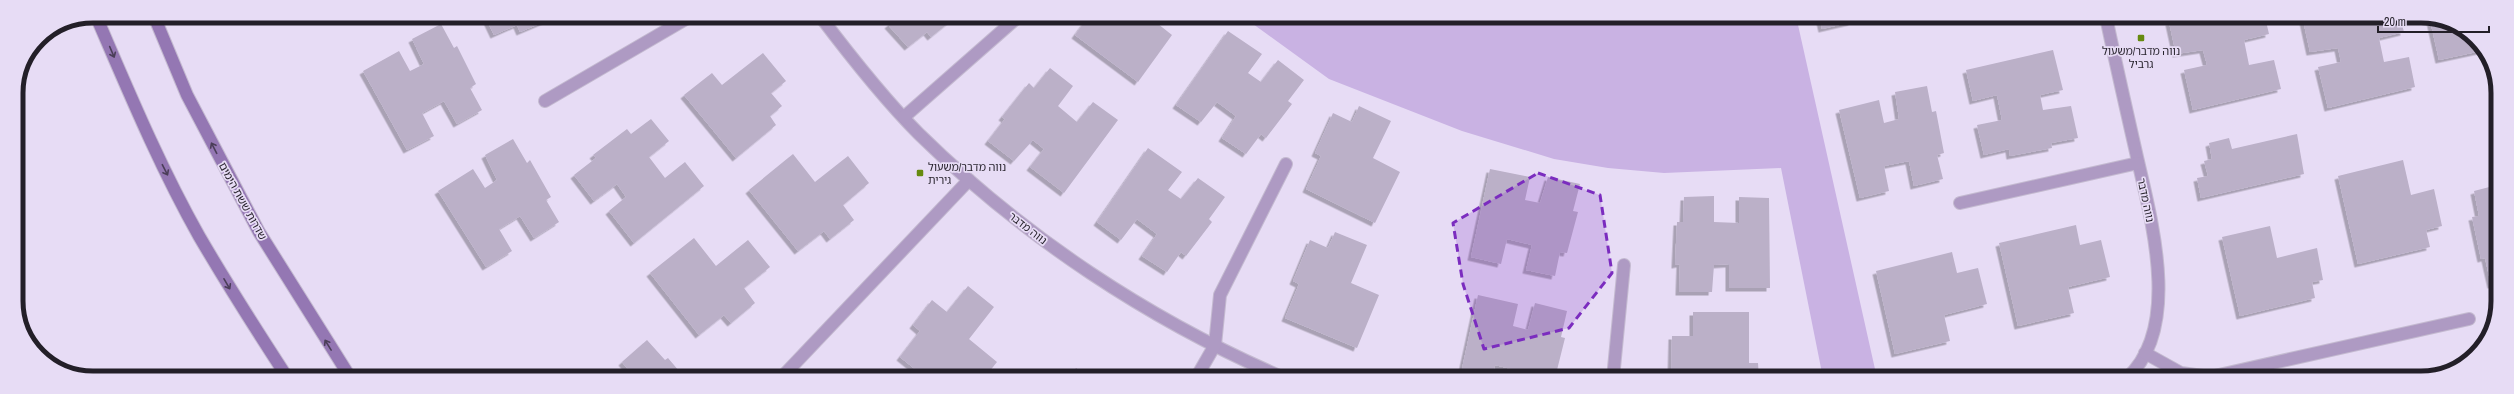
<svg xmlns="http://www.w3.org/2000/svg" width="2514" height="394" viewBox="0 0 2514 394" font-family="'Archivo Narrow','Noto Sans Hebrew',sans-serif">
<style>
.green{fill:#c9b2e3}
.building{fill:#bbb0c8;filter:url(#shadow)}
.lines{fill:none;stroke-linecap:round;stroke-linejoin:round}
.minor-casing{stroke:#c4bad0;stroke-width:14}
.secondary-casing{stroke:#c4bad0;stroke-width:14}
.minor{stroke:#ae9ac3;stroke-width:12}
.secondary{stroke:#9477b3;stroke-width:12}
.oneway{stroke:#4b3e59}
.marked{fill:#7b2cbf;fill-opacity:0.2;stroke:#7b2cbf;stroke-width:3;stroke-dasharray:8 5;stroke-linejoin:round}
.poi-dot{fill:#668a0f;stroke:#e7dcf5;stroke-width:1.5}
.labels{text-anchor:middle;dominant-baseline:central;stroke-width:3.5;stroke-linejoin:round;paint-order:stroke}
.poi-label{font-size:11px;fill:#231f28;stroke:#e7dcf5}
.street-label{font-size:11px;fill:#231f28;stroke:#e7dcf5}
.rim{fill:none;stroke:#231f28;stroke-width:5}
</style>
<defs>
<filter id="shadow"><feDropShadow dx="-3.5" dy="3.5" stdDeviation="0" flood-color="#0004"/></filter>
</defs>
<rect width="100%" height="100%" fill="#e7dcf5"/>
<polygon class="green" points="1242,16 1796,16 1877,378 1823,378 1781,168 1664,173 1608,168 1554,159 1462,131 1329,79"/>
<g class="building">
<polygon points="485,16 558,16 520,32 517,25 494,35"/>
<polygon points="899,16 957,16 931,37 927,32 908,47 888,25"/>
<polygon points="1089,16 1148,16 1172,35 1138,82 1075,35"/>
<polygon points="1819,16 1850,16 1852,22 1822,29"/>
<polygon points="2195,17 2265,17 2269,34 2244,40 2249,65 2274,60 2281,89 2193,110 2184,70 2207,65 2203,50 2176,54 2169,22"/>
<polygon points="2319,17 2400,17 2404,32 2379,38 2384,62 2409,57 2415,87 2328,108 2318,67 2341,62 2338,48 2310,52 2303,20"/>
<polygon points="2436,19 2472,35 2481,51 2439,60 2430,20"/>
<polygon points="441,24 454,48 457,46 476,84 470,88 482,110 457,124 444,101 422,113 434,136 407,150 363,71 399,51 410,71 424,64 412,39"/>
<polygon points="1228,31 1262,54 1248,73 1261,82 1278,60 1304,80 1288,101 1292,104 1266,138 1261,134 1246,154 1222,138 1236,116 1217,102 1201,122 1176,105"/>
<polygon points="2053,50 2063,90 2040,95 2043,110 2071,106 2078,138 2051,143 2052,148 2010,156 2009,149 1984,155 1977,125 2002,120 1997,95 1973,101 1966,70"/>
<polygon points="763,53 786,81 771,93 782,106 770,116 776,125 736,158 684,95 712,73 722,85"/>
<polygon points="1050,68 1073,86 1058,106 1077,122 1093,102 1118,120 1064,193 1030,167 1044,149 1033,140 1014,161 988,141 1005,119 1002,117 1029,83 1034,88"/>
<polygon points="1927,86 1932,112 1936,111 1944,153 1937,155 1943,179 1914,186 1909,161 1884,166 1889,191 1860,198 1839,110 1879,100 1884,123 1899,119 1895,92"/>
<polygon points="1359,106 1391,121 1373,158 1400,172 1375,223 1306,189 1321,156 1315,153 1333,113 1352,122"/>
<polygon points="651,119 669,141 649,157 665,178 685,162 704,186 634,243 609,211 626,197 617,184 594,201 574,175 596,158 593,155 627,129 631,134"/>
<polygon points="2297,134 2304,174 2201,198 2197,178 2208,176 2204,161 2212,159 2209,143 2229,138 2232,149"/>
<polygon points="513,139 527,163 530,160 551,197 546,200 559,222 534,238 520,216 499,229 512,251 486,267 438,191 473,169 485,188 497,180 485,155"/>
<polygon points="1148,148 1182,172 1168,190 1181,199 1198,178 1225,197 1209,219 1212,222 1186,256 1181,252 1167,272 1142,256 1157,234 1137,219 1121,240 1097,222"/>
<polygon points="793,154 815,182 848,156 869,183 843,205 854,220 830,239 824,231 798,251 749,190"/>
<polygon points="2403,160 2411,195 2434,189 2442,226 2426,230 2430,247 2358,264 2338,176"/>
<polygon points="1490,169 1530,177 1525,200 1540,203 1548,177 1580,184 1573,211 1578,212 1567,253 1560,252 1555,276 1526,270 1532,245 1507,239 1501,264 1471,257"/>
<polygon points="2497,185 2497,284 2491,285 2485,258 2481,259 2472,217 2479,216 2474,191"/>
<polygon points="1714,196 1714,222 1739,223 1739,197 1769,198 1770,288 1729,288 1729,264 1714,265 1712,292 1679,292 1680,264 1675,265 1677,222 1683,222 1684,197"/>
<polygon points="2076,225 2080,245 2101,240 2110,277 2068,287 2074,313 2018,326 1999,243"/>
<polygon points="2270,226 2277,258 2317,248 2323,280 2312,282 2315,298 2240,316 2222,237"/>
<polygon points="1335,232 1367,245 1351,283 1379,295 1357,348 1285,318 1299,284 1293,281 1310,240 1328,248"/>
<polygon points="694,238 716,266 748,240 770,267 744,288 755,303 731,323 724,315 699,335 650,273"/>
<polygon points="1952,252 1957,273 1978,268 1987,304 1944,315 1950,341 1895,354 1876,271"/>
<polygon points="968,286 994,307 969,339 997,362 984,378 926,378 900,357 920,331 913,325 932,300 947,312"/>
<polygon points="1478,295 1518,304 1513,326 1528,330 1535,303 1567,311 1561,337 1565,338 1555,378 1518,378 1519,371 1495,365 1492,378 1460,378"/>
<polygon points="1693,312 1749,312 1749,363 1758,363 1759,378 1671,378 1672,336 1693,336"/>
<polygon points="647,340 665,360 668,358 685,378 635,378 622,362"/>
<polygon points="1076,368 1089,378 1069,378"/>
</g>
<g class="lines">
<g class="minor-casing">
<g id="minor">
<path d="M820,16C851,57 883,98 919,134C1024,237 1149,320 1284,378"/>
<path d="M2106,17C2115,60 2125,104 2135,148C2149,212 2184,326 2127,378"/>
<polyline points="545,101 691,16"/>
<polyline points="904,117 1019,16"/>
<polyline points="1960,203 2138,163"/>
<polyline points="2145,353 2181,373 2210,377 2469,319"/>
<polyline points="781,378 969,180"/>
<polyline points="1196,378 1215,345 1220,295 1286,164"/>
<polyline points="1613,378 1624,265"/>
</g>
</g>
<g class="secondary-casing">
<g id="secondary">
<path d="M96,16C128,90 159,165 199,236C227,284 257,331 287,377"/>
<polyline points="154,16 187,95 259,232 350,377"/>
</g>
</g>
<use href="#minor" class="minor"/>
<use href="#secondary" class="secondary"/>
</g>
<defs><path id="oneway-shaft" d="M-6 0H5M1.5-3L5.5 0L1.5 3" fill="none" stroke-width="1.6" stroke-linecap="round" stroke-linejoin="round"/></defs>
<g class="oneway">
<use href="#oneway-shaft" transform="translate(112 52) rotate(67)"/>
<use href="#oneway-shaft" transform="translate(214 148) rotate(-117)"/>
<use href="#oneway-shaft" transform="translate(165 170) rotate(63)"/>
<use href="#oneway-shaft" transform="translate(227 284) rotate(60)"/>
<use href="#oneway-shaft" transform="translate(328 345) rotate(-122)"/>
</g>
<path class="marked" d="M1538,173L1600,195L1612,273L1569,328L1484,349L1463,284L1453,223Z"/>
<g class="poi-dot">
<rect x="2137" y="34" width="8" height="8" rx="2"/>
<rect x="916" y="169" width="8" height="8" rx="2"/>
</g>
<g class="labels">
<g class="poi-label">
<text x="2141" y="51">נווה מדבר/משעול<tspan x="2141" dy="13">גרביל</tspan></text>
<text x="928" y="167" text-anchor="start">נווה מדבר/משעול<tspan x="928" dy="13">גירית</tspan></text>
</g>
<g class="street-label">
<text transform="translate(2146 200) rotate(78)">נווה מדבר</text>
<text transform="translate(243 201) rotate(61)">שדרות ששת הימים</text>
<text transform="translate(1028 228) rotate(38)">נווה מדבר</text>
</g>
</g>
<path d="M0 0H2514V394H0ZM93 23H2421A70 70 0 0 1 2491 93V301A70 70 0 0 1 2421 371H93A70 70 0 0 1 23 301V93A70 70 0 0 1 93 23Z" fill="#e7dcf5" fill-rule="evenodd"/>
<path class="rim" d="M93 23H2421A70 70 0 0 1 2491 93V301A70 70 0 0 1 2421 371H93A70 70 0 0 1 23 301V93A70 70 0 0 1 93 23Z"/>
<path d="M2378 26v6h111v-6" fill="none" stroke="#231f28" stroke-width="2"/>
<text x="2384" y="26" font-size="12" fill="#231f28" stroke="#e7dcf5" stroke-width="3" paint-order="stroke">20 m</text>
</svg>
